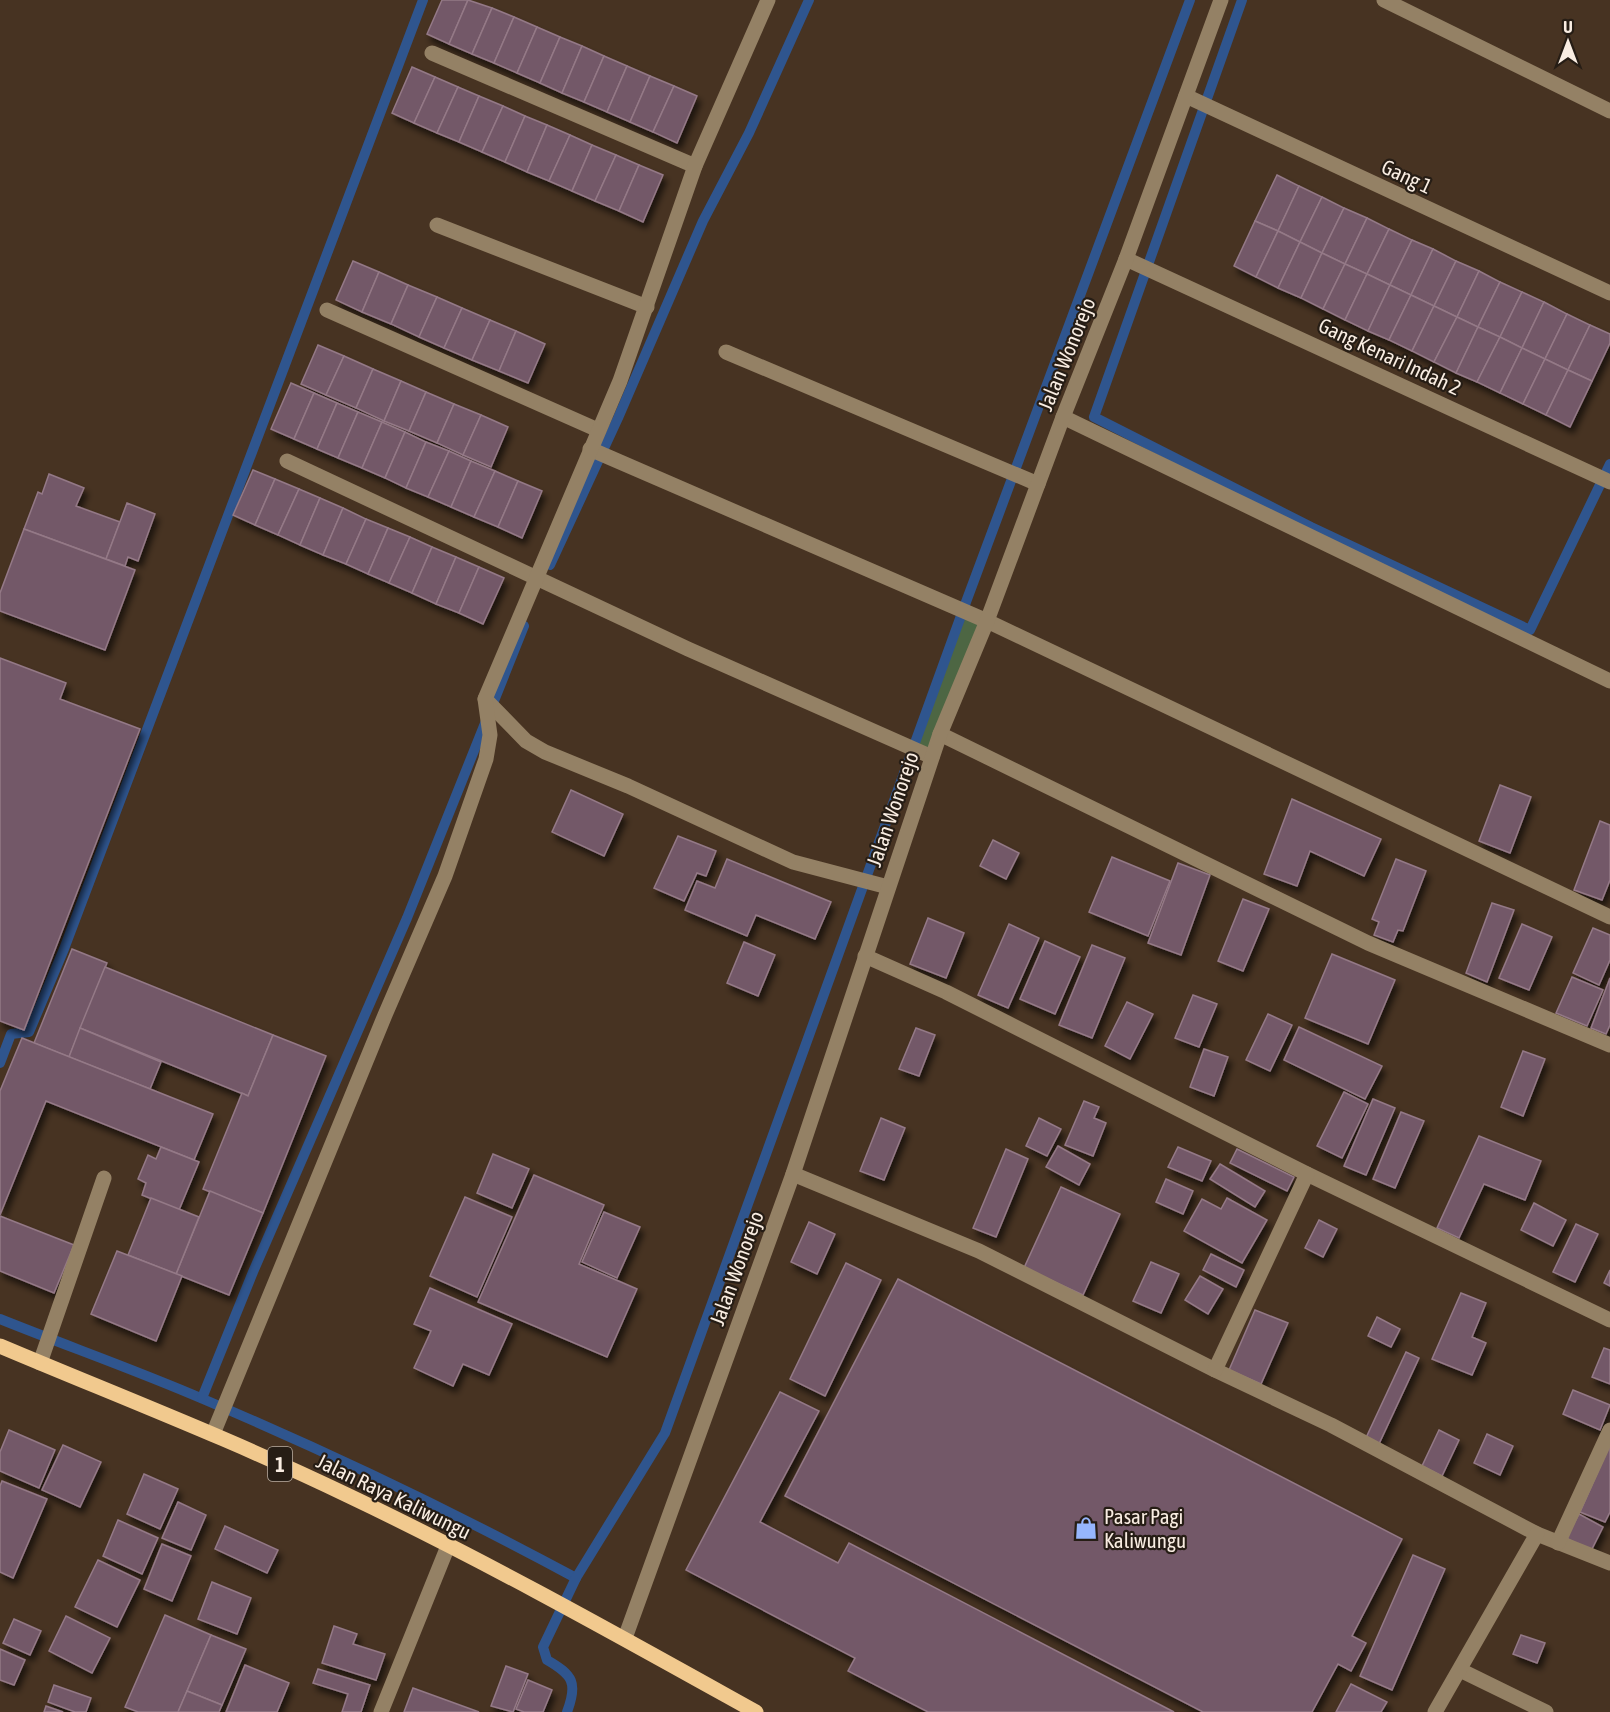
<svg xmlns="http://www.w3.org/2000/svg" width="1610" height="1712" viewBox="0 0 1610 1712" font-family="'Asap Condensed',sans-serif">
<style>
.green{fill:#4d6643}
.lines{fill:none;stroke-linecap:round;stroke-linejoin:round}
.stream{stroke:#2f558e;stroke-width:10}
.building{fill:#735967;stroke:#947987;stroke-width:1.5;filter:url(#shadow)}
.minor{stroke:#948165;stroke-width:15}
.major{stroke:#f1c98e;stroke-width:15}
.labels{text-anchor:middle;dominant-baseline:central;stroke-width:4.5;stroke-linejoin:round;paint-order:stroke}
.shield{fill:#261d15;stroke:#baafa4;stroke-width:1.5}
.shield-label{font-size:20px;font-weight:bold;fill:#f9ede2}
.street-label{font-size:21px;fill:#f9ede2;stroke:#261d15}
.poi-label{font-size:21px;fill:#f9ede2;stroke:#261d15;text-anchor:start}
</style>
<defs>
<filter id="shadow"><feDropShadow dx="3.5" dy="6" stdDeviation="3" flood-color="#0009"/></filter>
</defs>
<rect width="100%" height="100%" fill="#473322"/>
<polygon class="green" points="964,617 982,623 930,751 917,748"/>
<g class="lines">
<g class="stream">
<polyline points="1242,0 1094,417 1311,527 1530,630 1610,464"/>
<polyline points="550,565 618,418 703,221 749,133 809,0"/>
<polyline points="0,1063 11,1034 29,1032 64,949 423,0"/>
<path d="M0,1319C67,1346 136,1370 203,1399C330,1453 454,1512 576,1578"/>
<polyline points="202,1398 253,1272 407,918 524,626"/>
<path d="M567,1712C578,1683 573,1675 547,1660L543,1647L576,1578L665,1433L966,602L1190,0"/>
</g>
</g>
<g class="building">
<polygon points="442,0 468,0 449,44 427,34"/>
<polygon points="468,0 492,8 472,54 449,44"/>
<polygon points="492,8 514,17 494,63 472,54"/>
<polygon points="514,17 537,27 517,73 494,63"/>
<polygon points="537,27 560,37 540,83 517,73"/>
<polygon points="560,37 582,46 562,93 540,83"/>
<polygon points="582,46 604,56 584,102 562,93"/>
<polygon points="604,56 627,66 607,112 584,102"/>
<polygon points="627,66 650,76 630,122 607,112"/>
<polygon points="412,67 435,77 414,123 392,113"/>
<polygon points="650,76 674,86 653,132 630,122"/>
<polygon points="435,77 458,87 437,133 414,123"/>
<polygon points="674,86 697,96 677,143 653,132"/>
<polygon points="458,87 479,96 459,142 437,133"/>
<polygon points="479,96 503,106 482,152 459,142"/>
<polygon points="503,106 525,116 505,162 482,152"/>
<polygon points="525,116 547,125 527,172 505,162"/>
<polygon points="547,125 570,135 549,181 527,172"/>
<polygon points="570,135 592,145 572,191 549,181"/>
<polygon points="592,145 616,155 595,201 572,191"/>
<polygon points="616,155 639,165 619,211 595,201"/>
<polygon points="639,165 663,175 643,222 619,211"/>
<polygon points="1277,175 1299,186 1278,231 1255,221"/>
<polygon points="1299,186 1322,197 1300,242 1278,231"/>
<polygon points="1322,197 1344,208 1322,253 1300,242"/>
<polygon points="1344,208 1367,218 1345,264 1322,253"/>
<polygon points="1367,218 1389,229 1367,274 1345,264"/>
<polygon points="1255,221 1278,231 1256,277 1234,266"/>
<polygon points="1389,229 1412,240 1390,285 1367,274"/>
<polygon points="1278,231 1300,242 1278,288 1256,277"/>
<polygon points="1412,240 1433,249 1411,295 1390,285"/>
<polygon points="1300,242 1322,253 1301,298 1278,288"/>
<polygon points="1433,249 1456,261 1434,306 1411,295"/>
<polygon points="1322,253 1345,264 1323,309 1301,298"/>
<polygon points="353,261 379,272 362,312 336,300"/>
<polygon points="1456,261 1479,271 1457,317 1434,306"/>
<polygon points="1345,264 1367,274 1345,320 1323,309"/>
<polygon points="1479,271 1500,282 1478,327 1457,317"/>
<polygon points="379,272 408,285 391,324 362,312"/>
<polygon points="1367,274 1390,285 1368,331 1345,320"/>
<polygon points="1500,282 1522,292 1500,337 1478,327"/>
<polygon points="408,285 437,297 419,337 391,324"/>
<polygon points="1390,285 1411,295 1389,340 1368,331"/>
<polygon points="1522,292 1544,302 1522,348 1500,337"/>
<polygon points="1411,295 1434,306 1412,351 1389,340"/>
<polygon points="437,297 462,308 444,348 419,337"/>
<polygon points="1544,302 1567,314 1545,359 1522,348"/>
<polygon points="1434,306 1457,317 1434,362 1412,351"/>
<polygon points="462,308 490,320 472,360 444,348"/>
<polygon points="1567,314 1590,325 1568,370 1545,359"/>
<polygon points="1457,317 1478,327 1456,373 1434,362"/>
<polygon points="490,320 516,331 499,371 472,360"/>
<polygon points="1590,325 1610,334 1610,343 1592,381 1568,370"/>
<polygon points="1478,327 1500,337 1477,382 1456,373"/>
<polygon points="516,331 545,344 528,383 499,371"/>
<polygon points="1500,337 1522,348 1500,393 1477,382"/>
<polygon points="318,345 344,356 326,395 301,384"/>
<polygon points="1522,348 1545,359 1523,404 1500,393"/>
<polygon points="344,356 373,369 356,408 326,395"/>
<polygon points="1545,359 1568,370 1546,415 1523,404"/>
<polygon points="373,369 401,381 384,421 356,408"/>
<polygon points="1568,370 1592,381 1570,427 1546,415"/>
<polygon points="401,381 426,392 409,431 384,421"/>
<polygon points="291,383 314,393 294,439 271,429"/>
<polygon points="426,392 454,404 437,443 409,431"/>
<polygon points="314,393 337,403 317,449 294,439"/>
<polygon points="337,403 358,412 338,458 317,449"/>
<polygon points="454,404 481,415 463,455 437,443"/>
<polygon points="358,412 382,422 362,468 338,458"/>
<polygon points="481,415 508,427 491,467 463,455"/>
<polygon points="382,422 405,432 385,478 362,468"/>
<polygon points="405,432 426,442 406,488 385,478"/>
<polygon points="426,442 449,451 428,497 406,488"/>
<polygon points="449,451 471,461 451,507 428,497"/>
<polygon points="471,461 495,471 474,517 451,507"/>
<polygon points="253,470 275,479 255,525 233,515"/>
<polygon points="495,471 518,481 498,527 474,517"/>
<polygon points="49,474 84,488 76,506 120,522 106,559 24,529 38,492 42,494"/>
<polygon points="275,479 299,489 278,535 255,525"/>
<polygon points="518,481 542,491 522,538 498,527"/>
<polygon points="299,489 320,498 300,545 278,535"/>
<polygon points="320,498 343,508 323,555 300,545"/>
<polygon points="127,503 155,514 138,561 128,557 125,566 106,559"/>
<polygon points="343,508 366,519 346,564 323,555"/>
<polygon points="366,519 388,528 368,574 346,564"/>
<polygon points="388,528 410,537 389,583 368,574"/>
<polygon points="24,529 135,570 105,650 0,611 0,593"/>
<polygon points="410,537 432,547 412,593 389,583"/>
<polygon points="432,547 456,557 436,604 412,593"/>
<polygon points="456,557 479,567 459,613 436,604"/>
<polygon points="479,567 504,578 483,624 459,613"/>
<polygon points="0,658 66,683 60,699 140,729 24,1030 0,1021"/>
<polygon points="1500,785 1531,797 1510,853 1479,841"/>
<polygon points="571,790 623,814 604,856 552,832"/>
<polygon points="1292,799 1381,839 1364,876 1310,851 1297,886 1264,874"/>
<polygon points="1600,821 1610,825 1610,880 1602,900 1574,890"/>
<polygon points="678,836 716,851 706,876 697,873 684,901 654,888"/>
<polygon points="993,840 1019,853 1006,879 980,866"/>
<polygon points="1112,857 1170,881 1148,936 1089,912"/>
<polygon points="727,859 831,902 815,939 756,915 747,936 685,910 697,881 715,888"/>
<polygon points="1396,859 1426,871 1403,931 1398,930 1393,942 1374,935 1379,922 1372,919"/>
<polygon points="1178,863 1210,875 1181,955 1148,943"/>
<polygon points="1243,899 1269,909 1243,971 1218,961"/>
<polygon points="1492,903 1514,910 1487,982 1466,973"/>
<polygon points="928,918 964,933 946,978 910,964"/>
<polygon points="1009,924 1039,938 1008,1008 978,995"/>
<polygon points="1522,924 1552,937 1529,990 1499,978"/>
<polygon points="1593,928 1610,935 1610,960 1599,985 1573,973"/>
<polygon points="1045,941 1080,957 1055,1014 1020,999"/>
<polygon points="744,942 775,955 758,996 727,983"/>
<polygon points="1092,945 1125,958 1092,1038 1059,1025"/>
<polygon points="72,949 107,963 69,1057 34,1043"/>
<polygon points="1332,954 1395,980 1368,1044 1305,1018"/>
<polygon points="105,967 273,1035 248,1096 80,1028"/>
<polygon points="1572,977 1603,990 1587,1026 1556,1013"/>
<polygon points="1610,978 1610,1025 1606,1034 1591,1028"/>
<polygon points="1193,995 1217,1004 1199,1047 1175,1038"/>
<polygon points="1127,1002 1153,1014 1130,1059 1105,1046"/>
<polygon points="1268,1014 1292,1025 1270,1071 1246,1060"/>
<polygon points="1299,1027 1382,1066 1365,1099 1284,1060"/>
<polygon points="80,1028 161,1062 150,1089 69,1057"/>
<polygon points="916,1028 935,1035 919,1076 899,1069"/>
<polygon points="273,1035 326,1056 263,1213 203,1189 242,1093 248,1096"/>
<polygon points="22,1038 213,1114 194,1160 46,1101 0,1215 0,1091"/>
<polygon points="1204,1049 1228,1057 1214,1096 1190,1087"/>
<polygon points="1523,1051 1545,1059 1523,1116 1501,1107"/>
<polygon points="1344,1092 1368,1104 1342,1158 1317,1146"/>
<polygon points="1373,1099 1395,1108 1366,1175 1344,1166"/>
<polygon points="1084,1101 1099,1107 1094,1118 1106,1123 1093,1156 1065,1145"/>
<polygon points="1401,1112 1424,1121 1395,1188 1373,1179"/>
<polygon points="881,1118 905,1128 884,1180 860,1171"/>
<polygon points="1039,1118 1061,1129 1047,1156 1026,1146"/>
<polygon points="1479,1136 1541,1161 1525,1200 1484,1184 1459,1238 1437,1228"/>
<polygon points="1058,1146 1090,1164 1079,1185 1046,1167"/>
<polygon points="161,1147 199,1162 179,1210 142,1195 146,1183 138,1179 148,1155 156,1159"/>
<polygon points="1178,1147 1211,1161 1202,1181 1168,1167"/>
<polygon points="1006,1149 1028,1159 996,1237 973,1228"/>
<polygon points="1237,1149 1294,1177 1287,1191 1230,1163"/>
<polygon points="493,1154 529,1169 512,1208 477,1193"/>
<polygon points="1220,1164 1265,1191 1255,1207 1210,1179"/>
<polygon points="534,1175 604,1205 579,1264 637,1289 607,1357 478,1302"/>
<polygon points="1166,1179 1193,1191 1183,1214 1156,1202"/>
<polygon points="1061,1187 1120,1214 1083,1295 1024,1268"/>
<polygon points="210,1191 263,1213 229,1295 176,1274"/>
<polygon points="465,1197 512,1217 477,1297 430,1276"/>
<polygon points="151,1198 199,1217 176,1274 128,1255"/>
<polygon points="1227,1198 1267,1220 1242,1263 1184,1231 1202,1199 1221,1209"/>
<polygon points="1534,1203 1566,1220 1553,1246 1521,1230"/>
<polygon points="604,1212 640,1227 617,1278 582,1262"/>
<polygon points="0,1216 74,1245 54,1293 0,1271"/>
<polygon points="1319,1220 1337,1229 1323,1257 1305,1248"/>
<polygon points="809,1222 835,1234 817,1274 791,1262"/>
<polygon points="1576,1224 1598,1234 1575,1282 1553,1272"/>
<polygon points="117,1251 182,1276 156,1341 91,1314"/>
<polygon points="1211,1254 1244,1270 1236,1287 1203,1270"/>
<polygon points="1151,1262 1179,1274 1161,1313 1133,1301"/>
<polygon points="846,1263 881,1280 825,1396 790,1379"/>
<polygon points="1610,1270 1610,1286 1604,1283"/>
<polygon points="1200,1276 1223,1289 1208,1314 1185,1300"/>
<polygon points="898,1279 1402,1539 1352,1636 1366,1643 1351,1671 1338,1664 1312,1712 1203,1712 785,1496"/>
<polygon points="430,1288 512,1324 489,1375 463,1364 453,1386 414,1368 431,1331 414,1324"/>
<polygon points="1461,1293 1486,1303 1472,1337 1486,1343 1472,1375 1432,1359"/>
<polygon points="1255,1310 1288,1323 1261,1384 1229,1370"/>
<polygon points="1377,1317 1400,1329 1391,1347 1368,1336"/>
<polygon points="1604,1348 1610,1350 1610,1384 1592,1377"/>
<polygon points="1406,1352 1419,1358 1378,1446 1365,1440"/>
<polygon points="1573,1390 1610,1405 1600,1430 1563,1414"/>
<polygon points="780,1392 819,1411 760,1522 838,1563 849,1543 1174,1712 928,1712 848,1671 855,1658 686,1570"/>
<polygon points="9,1430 55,1450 39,1488 0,1471 0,1452"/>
<polygon points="1439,1430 1459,1440 1442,1476 1422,1466"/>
<polygon points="1487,1434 1513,1446 1500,1475 1474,1463"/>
<polygon points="1610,1444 1610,1512 1605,1522 1580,1512"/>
<polygon points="63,1445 101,1462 80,1507 42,1490"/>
<polygon points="144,1474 178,1489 160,1529 127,1514"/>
<polygon points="2,1481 47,1499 13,1578 0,1572 0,1486"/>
<polygon points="178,1502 206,1515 191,1550 162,1538"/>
<polygon points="1579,1514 1603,1527 1591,1551 1566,1538"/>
<polygon points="118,1520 158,1538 142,1574 103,1556"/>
<polygon points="225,1526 278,1550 267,1573 215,1549"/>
<polygon points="162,1544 191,1556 172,1601 144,1589"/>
<polygon points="1413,1555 1445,1569 1392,1690 1360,1676"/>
<polygon points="98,1560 140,1580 117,1627 75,1607"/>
<polygon points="212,1582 251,1598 237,1634 198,1619"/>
<polygon points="165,1615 211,1635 178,1712 138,1712 125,1707"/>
<polygon points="66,1616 110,1638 92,1673 49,1651"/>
<polygon points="14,1619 41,1631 30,1655 3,1643"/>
<polygon points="334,1626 357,1634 353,1644 385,1654 376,1680 322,1663"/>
<polygon points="211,1635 246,1649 222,1705 187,1691"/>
<polygon points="1521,1635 1545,1643 1537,1663 1513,1654"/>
<polygon points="0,1649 25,1660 14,1685 0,1680"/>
<polygon points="245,1665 289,1683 277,1712 226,1712"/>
<polygon points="506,1666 528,1674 513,1712 491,1706"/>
<polygon points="318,1669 370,1685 361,1712 342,1712 348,1694 313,1683"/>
<polygon points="528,1680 552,1690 543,1712 524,1712 516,1709"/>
<polygon points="1351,1684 1387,1702 1381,1712 1336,1712"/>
<polygon points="54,1685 91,1698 86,1712 75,1712 48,1702"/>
<polygon points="413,1688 479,1712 404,1712"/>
<polygon points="187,1691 222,1705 219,1712 178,1712"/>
<polygon points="46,1706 63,1712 44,1712"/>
</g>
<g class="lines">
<g class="minor">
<polyline points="1384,0 1610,111"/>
<polyline points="432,53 695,166"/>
<polyline points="1186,96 1610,293"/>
<polyline points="437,225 647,307"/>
<polyline points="1126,259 1610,482"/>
<polyline points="327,310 598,430"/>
<polyline points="726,352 1038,484"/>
<polyline points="1063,417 1610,681"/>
<polyline points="590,449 987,621 1610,917"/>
<polyline points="287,461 688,649 932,757"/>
<polyline points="485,699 526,741 545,752 628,786 793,862 888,887"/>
<polyline points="940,734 1368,943 1610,1045"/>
<polyline points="865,956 946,992 1307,1174 1610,1320"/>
<polyline points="793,1174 979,1251 1215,1370 1331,1425 1537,1534 1610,1563"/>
<polyline points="40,1363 104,1178"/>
<polyline points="1215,1370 1307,1174"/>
<polyline points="213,1434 385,1015 445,876 486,759 490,735 485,699 620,381 695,166 768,0"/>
<polyline points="1558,1543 1610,1430"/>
<polyline points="625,1638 793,1174 940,734 987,621 1063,417 1126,259 1221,0"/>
<polyline points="1460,1670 1546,1712"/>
<polyline points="381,1712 448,1546"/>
<polyline points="1435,1712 1537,1534"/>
</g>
<path class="major" d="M0,1346C116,1395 233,1440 347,1495C486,1561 621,1637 756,1712"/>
</g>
<defs>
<g id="shop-bare" transform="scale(1.8)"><path d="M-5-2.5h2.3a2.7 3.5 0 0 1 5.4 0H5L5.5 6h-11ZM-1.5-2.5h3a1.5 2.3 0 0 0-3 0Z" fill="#96b6fd" stroke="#261d15" stroke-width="2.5" paint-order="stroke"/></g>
</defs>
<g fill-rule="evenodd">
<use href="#shop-bare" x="1086" y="1528"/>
</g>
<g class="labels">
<rect class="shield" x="268" y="1447" width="24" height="34" rx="4.5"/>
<g class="shield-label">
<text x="280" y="1464">1</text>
</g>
<g class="street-label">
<text transform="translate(1407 176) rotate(25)">Gang 1</text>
<text transform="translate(1066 354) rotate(-68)">Jalan Wonorejo</text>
<text transform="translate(1390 356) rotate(25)">Gang Kenari Indah 2</text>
<text transform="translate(892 809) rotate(-71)">Jalan Wonorejo</text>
<text transform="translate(736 1268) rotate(-70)">Jalan Wonorejo</text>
<text transform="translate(394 1496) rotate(26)">Jalan Raya Kaliwungu</text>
</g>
<g class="poi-label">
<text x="1104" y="1516">Pasar Pagi<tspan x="1104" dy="24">Kaliwungu</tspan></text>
</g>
</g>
<g transform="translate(1568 42)" stroke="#261d15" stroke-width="4.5" paint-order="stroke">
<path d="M0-4.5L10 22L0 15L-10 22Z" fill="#f9ede2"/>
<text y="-9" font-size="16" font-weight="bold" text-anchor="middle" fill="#f9ede2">U</text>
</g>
</svg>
